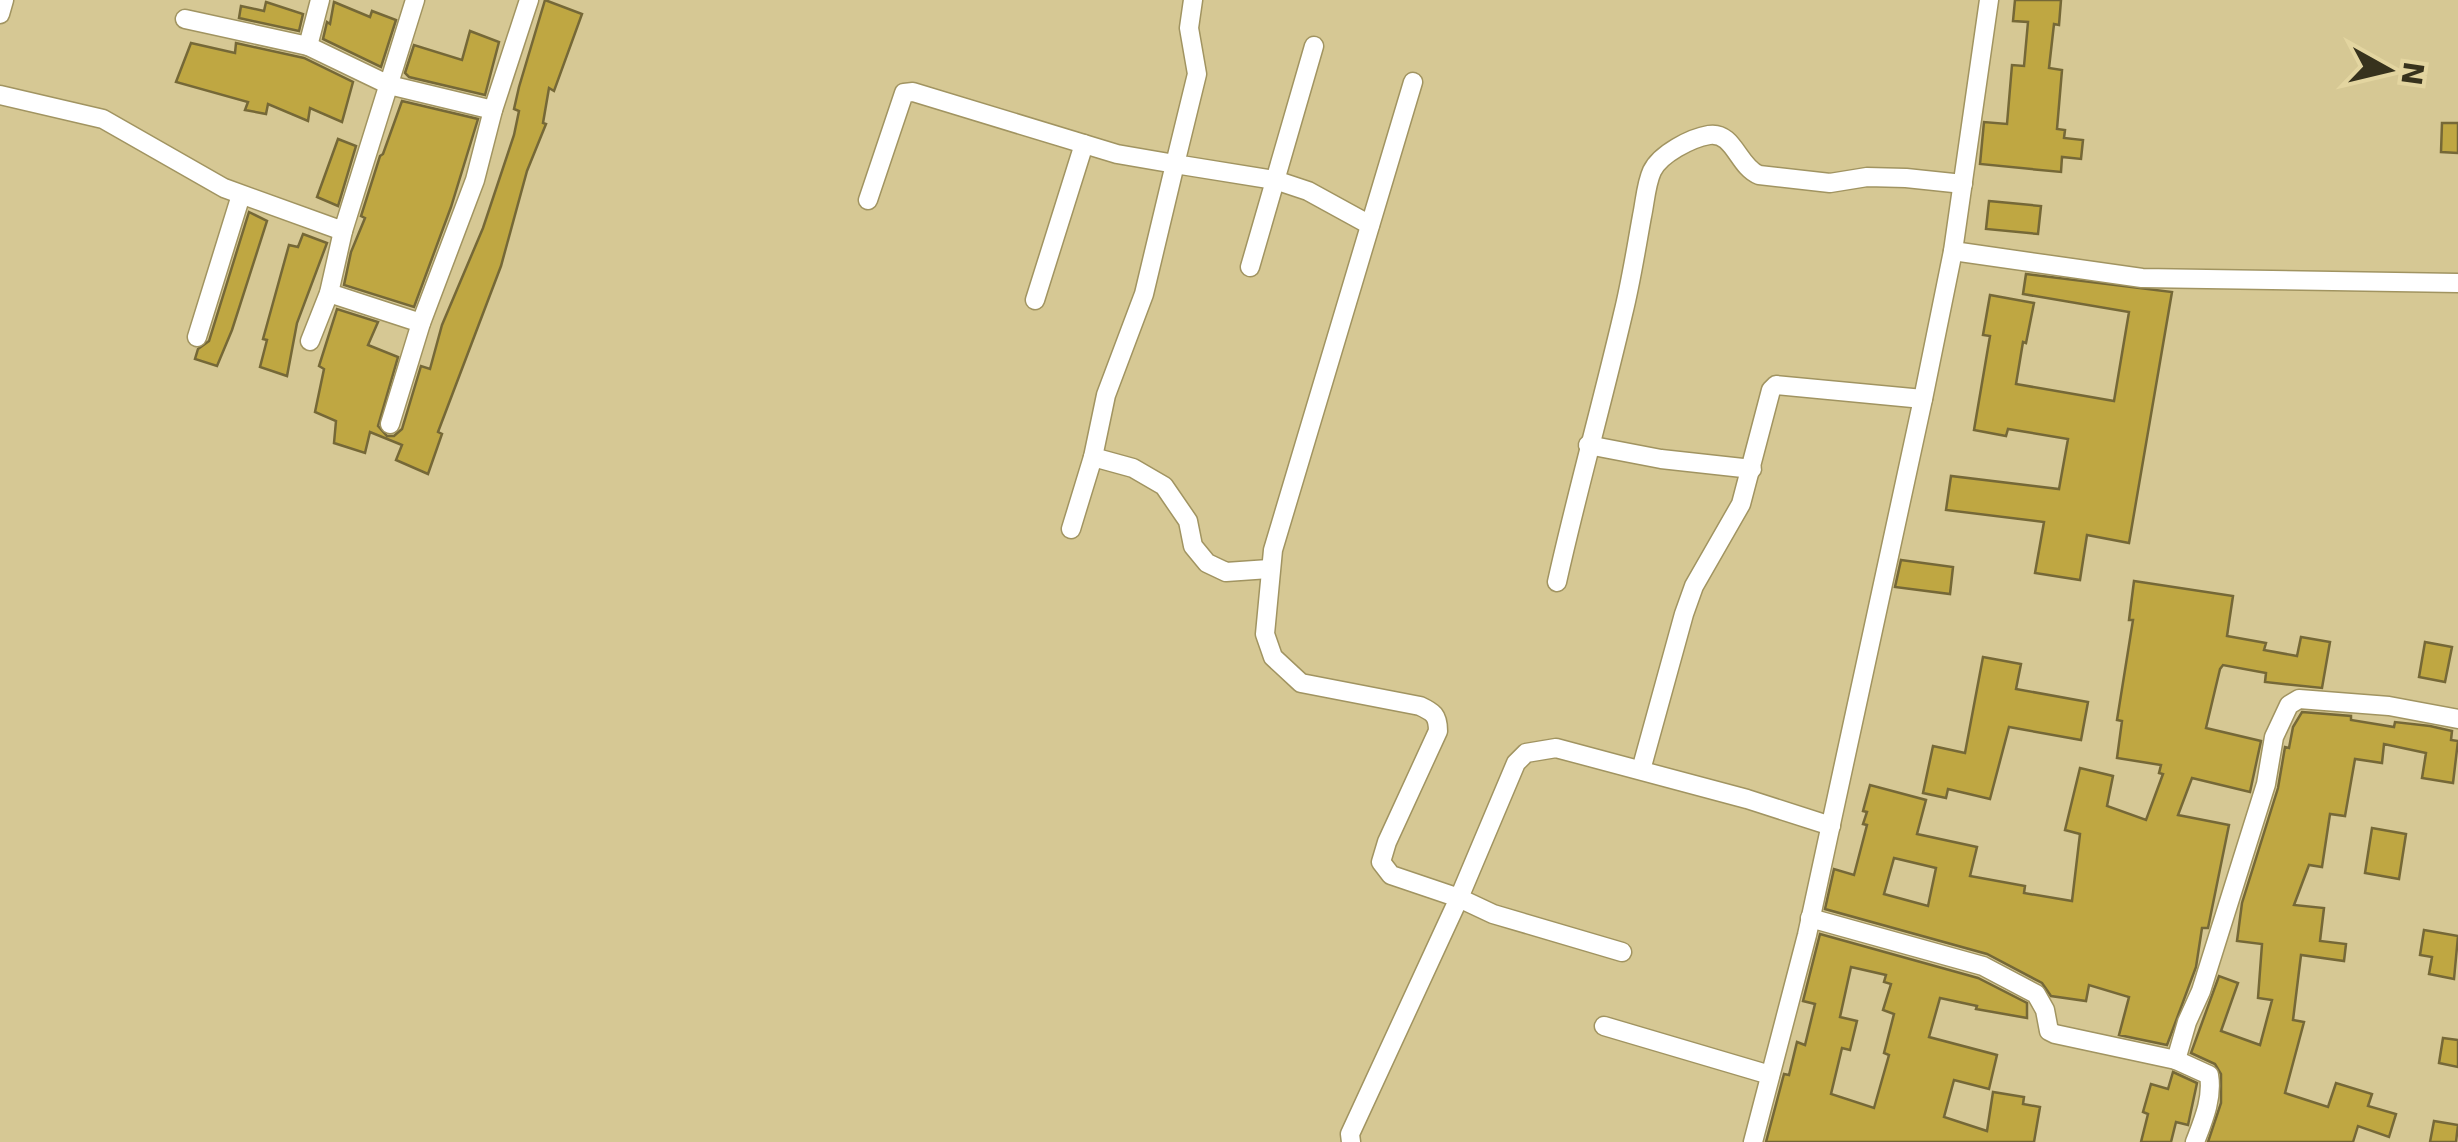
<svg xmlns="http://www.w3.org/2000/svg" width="2458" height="1142" viewBox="0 0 2458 1142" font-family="'DejaVu Sans',sans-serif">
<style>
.building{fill:#bfa742;stroke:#756837;stroke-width:2.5;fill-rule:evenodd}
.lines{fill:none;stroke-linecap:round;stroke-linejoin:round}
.street-casing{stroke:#a19461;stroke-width:21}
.street{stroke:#fff;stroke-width:18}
</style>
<rect width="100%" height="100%" fill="#d6c894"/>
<g class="building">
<polygon points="545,0 582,14 554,91 549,88 543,123 546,124 527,171 501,266 438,432 442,434 428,474 396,460 402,445 370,432 365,453 334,443 336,421 315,412 324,369 319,366 337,309 378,322 368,345 398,357 378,426 387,436 394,436 402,429 421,366 430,369 442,325 483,228 514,135 519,111 514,109 519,87"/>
<polygon points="2015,0 2061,0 2059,25 2054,24 2049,68 2062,70 2057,129 2065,130 2064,138 2083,140 2081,159 2062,157 2061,172 1980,164 1984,122 2007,124 2012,65 2024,66 2028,22 2013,21"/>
<polygon points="266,2 303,14 299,31 239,18 241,6 264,11"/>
<polygon points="334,2 370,17 372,11 396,20 381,67 323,39 327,22 330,24"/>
<polygon points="470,31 499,42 485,95 409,77 405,73 414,45 462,60"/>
<polygon points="191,43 235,53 236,43 304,58 353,82 342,122 310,108 308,121 268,104 266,114 245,110 248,102 176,82"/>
<polygon points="402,101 478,119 451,207 414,307 344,285 351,252 365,218 361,216 380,156 383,154"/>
<polygon points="2442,123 2458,123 2458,153 2441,152"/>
<polygon points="338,139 356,146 338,206 317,197"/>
<polygon points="1989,201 2041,206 2038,234 1986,229"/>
<polygon points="249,212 267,221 232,330 217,366 195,359 198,349 209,341"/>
<polygon points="303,234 327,243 297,323 287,376 260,367 267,340 263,339 289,245 298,247"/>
<polygon points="2026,274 2172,292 2129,543 2087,535 2080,580 2035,573 2044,522 1946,510 1951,476 2059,489 2068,439 2008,429 2006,436 1974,430 1990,336 1983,335 1990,295 2034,303 2026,343 2023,342 2016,384 2114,401 2129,312 2023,294"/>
<polygon points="1901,560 1953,567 1950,594 1895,587"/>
<path d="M2134,581L2233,596L2227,636L2266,643L2264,650L2297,656L2301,637L2330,642L2322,688L2265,682L2266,673L2223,665L2220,669L2206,728L2261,741L2250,792L2192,778L2178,815L2229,825L2208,928H2202L2196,967L2167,1045L2119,1035L2129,997L2089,985L2086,1001L2051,996L2042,983L1987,954L1825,909L1834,869L1854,875L1867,825L1863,824L1867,812L1863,811L1870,785L1926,800L1917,834L1977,847L1970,876L2025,886L2024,893L2072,901L2080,834L2065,830L2080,768L2113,776L2107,806L2146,820L2163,774L2159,773L2161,765L2117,758L2122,721L2117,720L2133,620H2129ZM1894,858L1936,868L1928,906L1884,894Z"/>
<polygon points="2425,642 2452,647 2445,682 2419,677"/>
<polygon points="1983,657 2021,664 2016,689 2088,702 2081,740 2009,727 1990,799 1948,789 1946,798 1923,793 1933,746 1965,753"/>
<polygon points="2302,712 2351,716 2351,720 2394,727 2395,722 2430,726 2452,731 2451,740 2458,741 2453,783 2422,778 2426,753 2384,744 2382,763 2355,759 2345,816 2330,814 2322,867 2309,865 2294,905 2324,908 2320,941 2346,944 2344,961 2301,955 2293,1020 2304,1022 2285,1093 2328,1107 2336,1083 2372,1094 2368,1106 2396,1114 2389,1137 2358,1126 2353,1142 2208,1142 2221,1103 2221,1074 2215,1064 2191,1053 2219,976 2238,983 2221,1031 2260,1045 2272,1000 2258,998 2262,944 2237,941 2242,903 2278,788 2285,747 2289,748 2293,727"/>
<polygon points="2372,828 2406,834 2399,879 2365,873"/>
<polygon points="2424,930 2458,936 2454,979 2429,974 2432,957 2420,955"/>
<path d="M1820,934L1978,978L2027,1003V1018L1976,1009L1977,1006L1940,998L1929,1037L1997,1055L1989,1089L1954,1080L1944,1117L1987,1131L1993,1092L2024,1097L2023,1104L2040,1107L2034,1142H1766L1784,1074L1789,1075L1797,1042L1805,1045L1815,1004L1803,1001ZM1851,967L1886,975L1884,982L1891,984L1883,1010L1894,1014L1884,1053L1889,1055L1874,1108L1831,1094L1842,1048L1850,1050L1857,1021L1840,1017Z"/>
<polygon points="2443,1038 2458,1040 2458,1067 2439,1063"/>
<polygon points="2173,1072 2197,1083 2188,1125 2176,1122 2171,1142 2141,1142 2148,1114 2143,1112 2151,1084 2168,1089"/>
<polygon points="2434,1121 2458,1125 2456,1142 2430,1142"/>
</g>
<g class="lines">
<g class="street-casing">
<g id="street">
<polyline points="1193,0 1189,28 1197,74 1175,164 1275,180 1308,191 1370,225"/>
<polyline points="0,14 4,0"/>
<polyline points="185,19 308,46 389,85 493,110"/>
<polyline points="308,46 320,0"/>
<polyline points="0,95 103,119 224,188 343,231 415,0"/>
<polyline points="868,200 904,93 913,92 1117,154 1175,164 1144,294 1106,395 1093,457 1133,468 1164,486 1188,521 1193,546 1207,563 1226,572 1269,569"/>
<polyline points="1953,251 2142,278 2458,283"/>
<polyline points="1250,267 1314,46"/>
<polyline points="329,293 421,323"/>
<polyline points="1035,300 1084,144"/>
<polyline points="197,337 241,195"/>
<polyline points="310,341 329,293 343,231"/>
<polyline points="390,424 421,323 475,180 493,110 529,0"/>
<polyline points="1588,445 1661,459 1752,469"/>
<polyline points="1071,529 1093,457"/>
<path d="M1557,582C1577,492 1602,404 1623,314C1631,282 1636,249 1642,216C1645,202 1646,184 1652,171C1660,154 1691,138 1709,135C1734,131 1738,167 1759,175L1830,183L1867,177L1906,178L1963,184"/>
<polyline points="1641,770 1684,614 1694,586 1741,504 1771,390 1776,385 1923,399"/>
<polyline points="1810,918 1983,966 2036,994 2045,1010 2049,1031 2055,1034 2176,1060"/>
<polyline points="1622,952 1493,914 1459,898 1516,763 1526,753 1556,748 1747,799 1831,826"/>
<polyline points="1604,1026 1770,1075"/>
<path d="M1351,1142L1350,1134L1459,898L1391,875L1381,862L1387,842L1438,731C1438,715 1433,712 1420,706L1301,683L1273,657L1265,634L1273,550L1413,82"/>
<polyline points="1753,1142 1807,935 1923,399 1953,251 1989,0"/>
<path d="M2195,1142C2203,1121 2213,1098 2209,1075L2176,1060L2187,1022L2201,991L2266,784L2274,737L2289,705L2299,699L2389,706L2458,719"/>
</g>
</g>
<use href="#street" class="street"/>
</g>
<g transform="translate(2388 70) rotate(98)" stroke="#e3d5a0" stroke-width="8" paint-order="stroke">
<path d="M0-8L18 38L0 25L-18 38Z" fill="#37321d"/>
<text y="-15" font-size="28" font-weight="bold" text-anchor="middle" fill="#37321d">N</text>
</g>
</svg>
